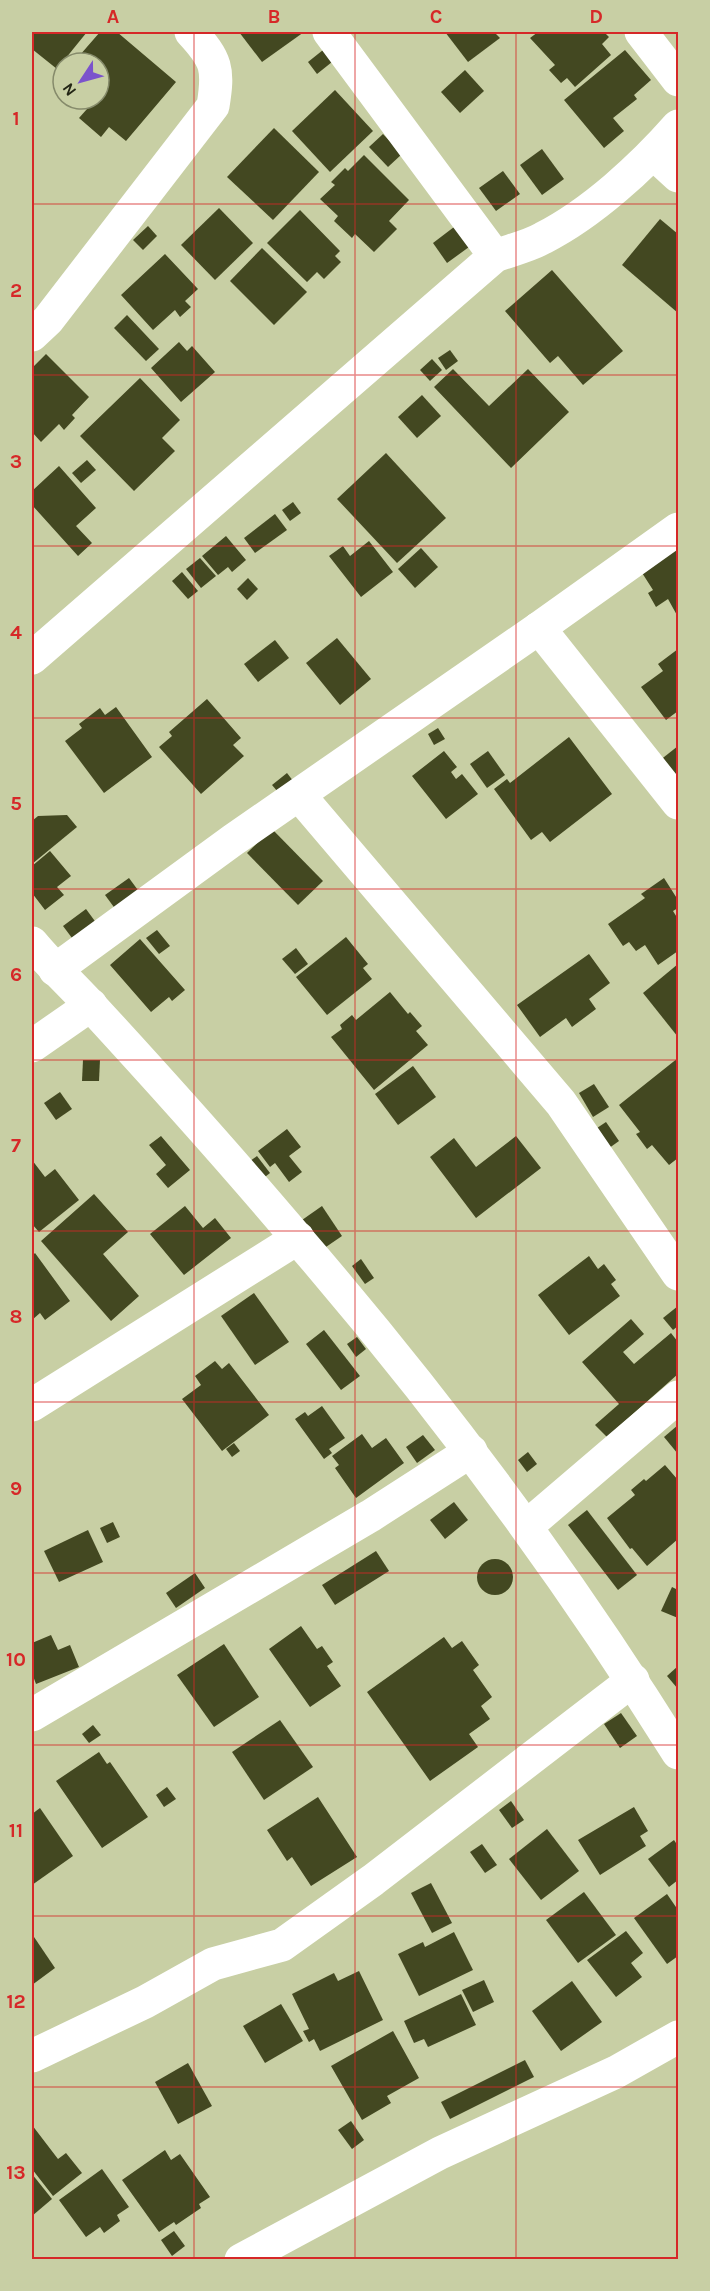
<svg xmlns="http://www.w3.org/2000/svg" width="710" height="2291" viewBox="0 0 710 2291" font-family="Karla,sans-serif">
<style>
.building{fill:#434821}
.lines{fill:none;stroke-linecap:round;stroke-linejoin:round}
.minor{stroke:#fff;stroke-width:33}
.grid{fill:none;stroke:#d62828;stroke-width:1.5;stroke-opacity:0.55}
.neatline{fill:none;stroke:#d62828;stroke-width:2}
.grid-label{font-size:20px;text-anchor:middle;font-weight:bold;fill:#d62828}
</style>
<rect width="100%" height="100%" fill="#c8cfa4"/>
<g class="building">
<polygon points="32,32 87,32 57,69 32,49"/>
<polygon points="100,32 117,32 176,82 126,141 109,127 101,137 79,118 87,109 75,99 99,99 99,63 73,63"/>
<polygon points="239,32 304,32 262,62"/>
<polygon points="445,32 494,32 500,38 468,62"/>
<polygon points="538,32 604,32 609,37 602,44 611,55 575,87 567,78 561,83 549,70 555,65 530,38"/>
<polygon points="323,50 332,62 317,74 308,62"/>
<polygon points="625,50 651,80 634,95 637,99 613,118 624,131 604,148 564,100"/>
<polygon points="465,70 484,91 460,113 441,92"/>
<polygon points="335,90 373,131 330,172 292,131"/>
<polygon points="274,128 319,172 273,220 227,177"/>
<polygon points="383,134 402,154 388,167 369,147"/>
<polygon points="542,149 564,179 542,195 520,165"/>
<polygon points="364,155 409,200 389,221 397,229 374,252 355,234 352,238 334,221 338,216 320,199 335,185 331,182 345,168 348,171"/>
<polygon points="503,171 520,194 496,211 479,188"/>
<polygon points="219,208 253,243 215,280 181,245"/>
<polygon points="300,210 340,251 335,256 341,262 324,279 317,272 307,282 267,243"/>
<polygon points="660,219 678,234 678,313 622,265"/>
<polygon points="148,226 157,236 143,250 133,240"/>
<polygon points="454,227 469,247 447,263 433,243"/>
<polygon points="262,248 307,292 274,325 230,281"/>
<polygon points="165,254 198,289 185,301 191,307 180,317 175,310 153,330 121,295"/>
<polygon points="552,270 623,351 583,385 558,356 550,363 505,311"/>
<polygon points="127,315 159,349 146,361 114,328"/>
<polygon points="179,342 187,351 192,346 215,372 181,402 151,368"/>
<polygon points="450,350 458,361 446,370 438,358"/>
<polygon points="46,354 89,397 72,415 75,418 64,430 59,424 41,442 32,432 32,368"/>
<polygon points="432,359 442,370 430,381 420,370"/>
<polygon points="453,369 489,406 528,369 569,412 511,468 434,387"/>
<polygon points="140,378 180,420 162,438 175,451 134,491 80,436"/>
<polygon points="422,395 441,416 417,438 398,417"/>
<polygon points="386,453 446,518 397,563 337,499"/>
<polygon points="87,460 96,470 81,483 72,473"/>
<polygon points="59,466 96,508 76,526 92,543 78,556 32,505 32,491"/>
<polygon points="293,502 301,513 290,521 282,510"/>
<polygon points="275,514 287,530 255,553 244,538"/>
<polygon points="226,536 246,560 232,572 228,567 218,575 202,556"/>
<polygon points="369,541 393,572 361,597 329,556 343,546 350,556"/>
<polygon points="421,548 438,567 415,588 398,569"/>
<polygon points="678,549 678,617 668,599 656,607 648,593 653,590 637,565"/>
<polygon points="200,558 216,576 201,588 186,569"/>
<polygon points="182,572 198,591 188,599 172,581"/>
<polygon points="248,578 258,589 247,600 237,589"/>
<polygon points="337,638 371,679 340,705 306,663"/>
<polygon points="275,640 289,658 258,682 244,664"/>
<polygon points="678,649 678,711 666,720 641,687 663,671 658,664"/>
<polygon points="207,699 241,738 233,745 244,756 201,794 159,747 172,736 169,732"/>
<polygon points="116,707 152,757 104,793 65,741 82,728 79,724 100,708 105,715"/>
<polygon points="438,728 445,739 434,745 428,734"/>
<polygon points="569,737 612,794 550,842 542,832 531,840 494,789 507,779 510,783"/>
<polygon points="678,746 678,782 659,761"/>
<polygon points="444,751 457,767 451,772 456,779 462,774 478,794 446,819 412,776"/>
<polygon points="488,751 505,775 487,788 470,764"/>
<polygon points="287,773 297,786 283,798 272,785"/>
<polygon points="67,815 77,827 32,864 32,821 38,816"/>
<polygon points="272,829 323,881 298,905 247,853"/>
<polygon points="50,851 71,876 57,887 64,895 45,910 32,893 32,866"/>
<polygon points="129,878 143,897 119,914 105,895"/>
<polygon points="664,878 678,900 678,908 673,911 678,919 678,951 658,965 645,945 636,951 629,942 623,946 608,924 645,898 641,894"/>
<polygon points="86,909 100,928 78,946 63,926"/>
<polygon points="157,930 170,946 159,954 146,938"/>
<polygon points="346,937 368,964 363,968 372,979 327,1015 296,977"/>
<polygon points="140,939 185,990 172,1001 169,997 151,1012 110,965"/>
<polygon points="296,948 308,964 295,974 282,959"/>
<polygon points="589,954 610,983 589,999 596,1009 572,1027 566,1018 540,1037 517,1005"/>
<polygon points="678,964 678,1037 643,993"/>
<polygon points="390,992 408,1014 410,1012 422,1026 416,1031 428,1045 374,1090 331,1037 342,1029 340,1025 352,1015 356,1020"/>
<polygon points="678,1058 678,1158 669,1165 652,1145 647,1149 636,1134 640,1132 619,1105"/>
<polygon points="83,1060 100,1060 99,1081 82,1081"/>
<polygon points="413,1066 436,1097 398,1125 375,1094"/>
<polygon points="594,1084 609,1107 593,1117 579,1093"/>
<polygon points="60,1092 72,1109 56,1120 44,1103"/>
<polygon points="606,1122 619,1141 605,1151 591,1132"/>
<polygon points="287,1129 301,1147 289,1156 302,1172 289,1182 275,1163 270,1167 258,1151"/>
<polygon points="161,1136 190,1170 168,1188 156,1174 166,1165 149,1145"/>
<polygon points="516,1136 541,1168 476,1218 430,1157 454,1138 476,1167"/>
<polygon points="257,1156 270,1173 256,1184 243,1166"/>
<polygon points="32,1160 45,1177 55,1169 79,1200 39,1232 32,1224"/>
<polygon points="94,1194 128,1232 103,1254 139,1296 111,1321 41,1241"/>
<polygon points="185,1206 203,1228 215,1218 231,1238 184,1275 150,1234"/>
<polygon points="322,1206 342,1236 323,1249 302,1220"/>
<polygon points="35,1253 70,1301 45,1320 40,1313 32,1320 32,1256"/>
<polygon points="589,1256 598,1269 604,1264 616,1280 611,1284 620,1296 569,1335 538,1295"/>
<polygon points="361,1259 374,1278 365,1284 352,1266"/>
<polygon points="254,1293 289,1342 255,1365 221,1316"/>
<polygon points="678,1306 678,1326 673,1330 663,1318"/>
<polygon points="631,1319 644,1334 623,1352 634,1364 671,1333 678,1342 678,1374 607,1437 595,1425 619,1404 582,1362"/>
<polygon points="324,1330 360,1376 341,1390 306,1344"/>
<polygon points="357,1337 366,1349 356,1357 347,1344"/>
<polygon points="215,1361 222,1369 229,1363 269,1415 222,1451 182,1399 201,1385 195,1376"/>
<polygon points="322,1406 345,1438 329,1449 332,1453 324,1459 295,1419 305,1412 308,1416"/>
<polygon points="678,1425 678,1454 664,1437"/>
<polygon points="362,1434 372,1448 386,1438 404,1463 356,1498 335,1468 339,1465 332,1456"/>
<polygon points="423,1435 435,1450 417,1463 406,1447"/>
<polygon points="234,1443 240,1451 232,1457 226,1449"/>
<polygon points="528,1452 537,1464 527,1472 518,1460"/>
<polygon points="665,1465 678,1480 678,1539 647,1566 632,1548 630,1549 607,1518 635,1495 631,1490 644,1479 646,1481"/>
<polygon points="454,1502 468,1520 445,1539 430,1520"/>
<polygon points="587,1510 637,1575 618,1590 568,1525"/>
<polygon points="113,1522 120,1537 107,1543 100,1528"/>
<polygon points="88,1530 103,1562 59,1582 44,1551"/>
<polygon points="376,1551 389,1571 335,1605 322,1585"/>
<circle cx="495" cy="1577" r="18"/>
<polygon points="195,1573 205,1588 176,1608 166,1593"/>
<polygon points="672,1587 678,1590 678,1618 661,1611"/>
<polygon points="301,1626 317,1649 322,1646 333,1662 327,1666 341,1686 310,1707 269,1649"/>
<polygon points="51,1635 58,1650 70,1645 79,1667 36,1684 32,1673 32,1643"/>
<polygon points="444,1637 452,1648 462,1641 479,1665 473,1670 492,1697 481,1706 490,1719 469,1734 478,1747 430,1781 367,1692"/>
<polygon points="224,1644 259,1697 214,1727 177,1675"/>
<polygon points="678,1666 678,1689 667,1676"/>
<polygon points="621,1713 637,1736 620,1748 604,1724"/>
<polygon points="280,1720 313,1767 264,1800 232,1752"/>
<polygon points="93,1725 101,1735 89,1743 82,1734"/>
<polygon points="99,1752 107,1764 110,1762 148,1817 102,1848 56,1781"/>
<polygon points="167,1787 176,1799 164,1807 156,1795"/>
<polygon points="318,1797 357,1857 311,1886 292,1857 287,1861 267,1830"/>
<polygon points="511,1801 524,1820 512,1828 499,1810"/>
<polygon points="634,1807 648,1831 640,1836 646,1846 600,1875 578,1840"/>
<polygon points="40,1808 73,1856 32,1885 32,1814"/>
<polygon points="547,1829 579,1871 541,1900 509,1859"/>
<polygon points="674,1840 678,1846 678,1880 669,1887 648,1859"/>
<polygon points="482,1844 497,1865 485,1873 470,1852"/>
<polygon points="431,1883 452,1923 432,1933 411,1893"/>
<polygon points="584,1892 616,1935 578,1963 546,1920"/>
<polygon points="667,1894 678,1910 678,1956 667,1964 634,1918"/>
<polygon points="626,1931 643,1953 631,1963 642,1977 616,1997 587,1960"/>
<polygon points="454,1932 473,1970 419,1996 398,1954 423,1942 425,1947"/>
<polygon points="32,1934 55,1968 32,1985"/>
<polygon points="359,1971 383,2020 320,2051 314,2039 309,2042 303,2031 309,2029 292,1994 334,1973 338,1981"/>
<polygon points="484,1980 494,2002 473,2012 462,1990"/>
<polygon points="572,1981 602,2022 561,2051 532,2011"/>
<polygon points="461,1994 476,2025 428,2047 424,2039 414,2043 404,2021"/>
<polygon points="281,2004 303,2041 265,2063 243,2026"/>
<polygon points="393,2031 419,2078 387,2096 391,2103 362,2120 331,2066"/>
<polygon points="525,2060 534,2077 450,2119 441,2102"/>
<polygon points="188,2063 212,2106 178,2124 155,2082"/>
<polygon points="351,2121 364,2140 352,2149 338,2130"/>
<polygon points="32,2125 58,2159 66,2153 82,2173 53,2196 32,2169"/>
<polygon points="165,2150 171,2160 180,2154 210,2197 199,2204 201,2208 176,2225 174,2222 159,2232 122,2180"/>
<polygon points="102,2169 129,2207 117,2215 120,2221 104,2233 100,2227 86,2237 59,2200"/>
<polygon points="32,2174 52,2199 32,2216"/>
<polygon points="174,2231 185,2246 172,2256 161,2240"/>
</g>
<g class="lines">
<g class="minor">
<polyline points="329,32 495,256"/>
<polyline points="641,32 678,80"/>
<polyline points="654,154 678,176"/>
<path d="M32,335L48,320L213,106C219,69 217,60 191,32"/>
<polyline points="539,628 678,803"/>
<path d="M32,658L495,256C511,250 529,246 543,238C592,213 642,167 678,126"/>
<polyline points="299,795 561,1103 678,1274"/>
<path d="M32,943C51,966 73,986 93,1008C162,1083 231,1160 297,1238C437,1400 565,1572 678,1753"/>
<polyline points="55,970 233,840 539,628 678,529"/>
<polyline points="32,1046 91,1005"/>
<polyline points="32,1405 298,1238"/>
<polyline points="527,1526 678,1397"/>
<polyline points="32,1715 370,1516 471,1451"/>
<polyline points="32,2056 145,2002 213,1964 282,1945 373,1880 633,1680"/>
<polyline points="241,2260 440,2153 616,2072 678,2037"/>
</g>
</g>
<path class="grid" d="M194,32V2260M355,32V2260M516,32V2260M32,204H678M32,375H678M32,546H678M32,718H678M32,889H678M32,1060H678M32,1231H678M32,1402H678M32,1573H678M32,1745H678M32,1916H678M32,2087H678"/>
<rect width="710" height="2291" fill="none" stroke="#c8cfa4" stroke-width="66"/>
<g transform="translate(81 81) rotate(234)"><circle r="28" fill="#c8cfa4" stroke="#868b6b" stroke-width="1.5"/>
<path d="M0-4.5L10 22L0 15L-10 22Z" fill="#7b53cc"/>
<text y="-9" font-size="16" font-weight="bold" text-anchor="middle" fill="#232615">N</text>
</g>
<rect x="33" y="33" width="644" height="2225" class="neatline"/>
<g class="grid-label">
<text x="113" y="23">A</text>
<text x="274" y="23">B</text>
<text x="436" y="23">C</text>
<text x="596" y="23">D</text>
<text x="16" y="125">1</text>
<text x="16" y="297">2</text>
<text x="16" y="468">3</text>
<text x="16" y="639">4</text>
<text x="16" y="810">5</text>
<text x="16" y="981">6</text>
<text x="16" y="1152">7</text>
<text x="16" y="1323">8</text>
<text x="16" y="1495">9</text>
<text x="16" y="1666">10</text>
<text x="16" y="1837">11</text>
<text x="16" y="2008">12</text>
<text x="16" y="2179">13</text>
</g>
</svg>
